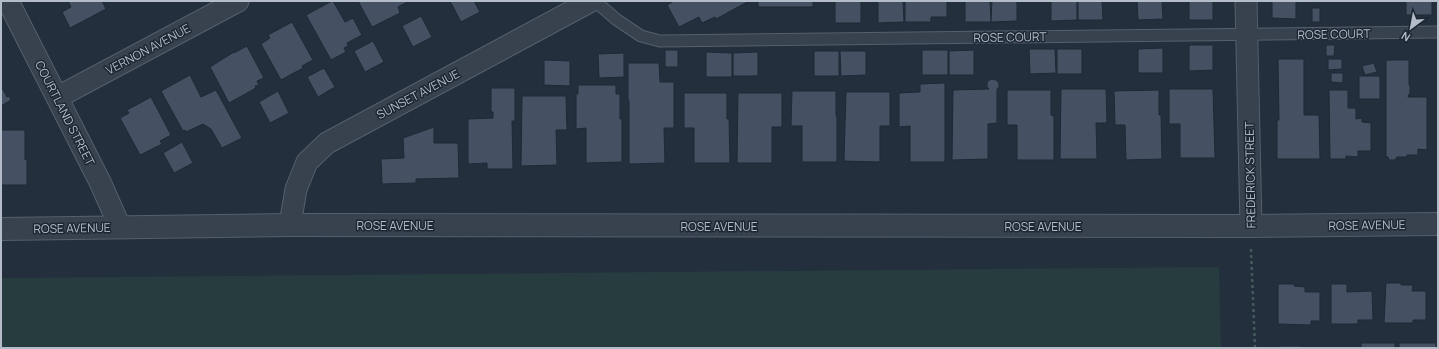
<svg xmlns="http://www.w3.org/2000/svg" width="1439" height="349" viewBox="0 0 1439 349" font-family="Manrope,sans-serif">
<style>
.green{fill:#263c3f}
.building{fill:#455162;stroke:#1f2835}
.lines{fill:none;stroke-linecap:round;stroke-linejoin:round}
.service-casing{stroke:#565f6c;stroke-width:13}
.minor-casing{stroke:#565f6c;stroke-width:23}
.tertiary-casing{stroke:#565f6c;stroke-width:24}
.path{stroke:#44595c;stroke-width:2.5;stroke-dasharray:3 3;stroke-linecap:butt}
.service{stroke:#38414e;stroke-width:11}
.minor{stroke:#38414e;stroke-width:21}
.tertiary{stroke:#38414e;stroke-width:22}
.labels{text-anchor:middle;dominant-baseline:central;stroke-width:3;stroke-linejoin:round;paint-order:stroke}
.street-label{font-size:12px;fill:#b4bcc9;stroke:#1d2633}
</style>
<rect width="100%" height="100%" fill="#242f3e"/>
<polygon class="green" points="1219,267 1221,348 1,348 1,278"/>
<g class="building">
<polygon points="68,1 102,1 106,9 70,28 62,12 71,7"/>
<polygon points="332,1 333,1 345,22 353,18 362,35 347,43 348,46 344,48 346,52 331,60 306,15"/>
<polygon points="358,1 407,1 407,2 398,7 400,13 372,27"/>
<polygon points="450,1 474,1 480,12 461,22"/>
<polygon points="674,1 749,1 716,19 715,17 702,23 699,17 679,27 667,5"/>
<rect x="758" y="1" width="55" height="6"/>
<rect x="835" y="1" width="26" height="22"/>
<polygon points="878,1 903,1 904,22 878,23"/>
<polygon points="905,1 947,1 947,17 931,17 931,22 905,22"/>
<polygon points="965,1 990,1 991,22 965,22"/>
<polygon points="992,1 1017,1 1017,21 991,22"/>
<polygon points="1051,1 1077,1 1077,20 1051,21"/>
<polygon points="1078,1 1102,1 1103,20 1078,20"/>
<polygon points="1137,1 1162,1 1163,19 1138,20"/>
<rect x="1189" y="1" width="24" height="19"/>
<polygon points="1272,1 1296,1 1296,19 1272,18"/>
<rect x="1406" y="1" width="26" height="14"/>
<rect x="1312" y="8" width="8" height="14"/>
<polygon points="421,16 432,37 413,47 402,26"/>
<polygon points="292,22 313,60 302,66 303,68 281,80 261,44 270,38 268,35"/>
<polygon points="373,41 384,62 365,72 354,51"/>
<polygon points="1189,45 1213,45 1213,70 1189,71"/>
<polygon points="1326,45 1335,45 1334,56 1326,56"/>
<polygon points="247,46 264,78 257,81 259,85 255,86 256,88 229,103 210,67 234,52 234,53"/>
<polygon points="1163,48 1163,73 1138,73 1138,49"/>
<polygon points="1029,49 1055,49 1056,73 1030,74"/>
<rect x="1057" y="49" width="25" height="25"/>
<rect x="665" y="50" width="13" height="17"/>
<rect x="922" y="50" width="26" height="25"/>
<polygon points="974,50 974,75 949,75 949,51"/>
<rect x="814" y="51" width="25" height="25"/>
<polygon points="840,51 866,51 866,75 841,76"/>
<polygon points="706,52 732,53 732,77 706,77"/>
<polygon points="758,52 758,76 733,76 733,53"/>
<polygon points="624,53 624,77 599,78 598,54"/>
<polygon points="1278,59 1304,59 1304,115 1319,115 1320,159 1277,159 1277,120 1279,120"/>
<polygon points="1328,59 1342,59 1342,69 1328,70"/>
<polygon points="544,60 570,61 570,86 544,85"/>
<polygon points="1386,60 1409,60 1409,85 1410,85 1410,94 1409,94 1408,97 1427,97 1427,150 1418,149 1418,155 1407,155 1407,157 1397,157 1395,160 1389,160 1388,157 1386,157"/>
<polygon points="628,63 659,63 660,82 674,82 674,128 664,128 665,163 629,164 629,101 628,101"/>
<polygon points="1374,63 1377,72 1365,75 1362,66"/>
<polygon points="324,68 335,87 318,97 307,77"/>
<polygon points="1331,73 1343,73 1343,83 1331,82"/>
<polygon points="190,75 201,97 216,90 242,138 222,148 211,129 203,124 186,132 185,130 183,131 161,91"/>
<rect x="1359" y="76" width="21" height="23"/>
<polygon points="991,79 996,80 999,83 999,88 997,89 997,123 988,124 988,159 952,160 953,90 989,89 987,87 987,82"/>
<polygon points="945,83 945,162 910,162 910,126 899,127 899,93 920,92 920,84"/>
<polygon points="578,85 616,85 616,94 620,94 620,119 622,119 622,162 586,163 586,128 576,129 576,94 578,94"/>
<polygon points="1,86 7,97 9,96 11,100 1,106"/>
<polygon points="491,88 515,88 515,121 512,121 513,169 487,169 487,163 468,164 468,119 493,118 493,112 491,112"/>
<polygon points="1061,89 1106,89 1107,123 1096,123 1097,159 1060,159"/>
<polygon points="1169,89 1213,89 1215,158 1180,158 1180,124 1169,124"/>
<polygon points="1007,90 1051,90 1051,115 1054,116 1054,160 1017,160 1017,125 1007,125"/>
<polygon points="1159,90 1159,115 1161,115 1162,159 1126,160 1125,125 1115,125 1114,91"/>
<polygon points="1329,90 1348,90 1348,108 1356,108 1356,119 1362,118 1362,122 1371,123 1371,151 1358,151 1358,157 1346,156 1346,159 1330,159"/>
<polygon points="278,91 289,113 270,123 259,102"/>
<polygon points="792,91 836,91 836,116 837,117 837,162 802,162 802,126 791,126"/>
<polygon points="846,92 890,92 890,126 880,126 880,162 844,161"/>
<polygon points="684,93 727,93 727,119 729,119 730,163 694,163 694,128 684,128"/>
<polygon points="738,93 782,93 782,127 772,127 772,163 737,163"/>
<polygon points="522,96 566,96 567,130 556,130 557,165 521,166"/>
<polygon points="151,97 171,135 160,141 162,144 140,155 120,118 129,113 127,110"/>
<polygon points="434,127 434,143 458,143 459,178 416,179 416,183 382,184 381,159 404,158 403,138"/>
<polygon points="1,130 25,130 25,160 27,159 27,185 1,185"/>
<polygon points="182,142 193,163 174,173 163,153"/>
<polygon points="1386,283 1401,283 1401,285 1413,285 1412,291 1426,291 1426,320 1413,320 1413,323 1384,323"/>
<polygon points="1278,284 1295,284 1294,286 1305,287 1305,292 1320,292 1320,321 1311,321 1311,325 1278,324"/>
<polygon points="1331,284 1347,284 1347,292 1372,291 1373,320 1358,320 1358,324 1331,324"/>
<rect x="1361" y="343" width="34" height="5"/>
<rect x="1399" y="343" width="37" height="5"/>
<rect x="1279" y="346" width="23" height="2"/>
</g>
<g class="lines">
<g class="service-casing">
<polyline id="service" points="595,1 617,20 641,36 660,41 1438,32"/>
</g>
<g class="minor-casing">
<g id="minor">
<polyline points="8,1 100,182 120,227"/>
<polyline points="1246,1 1251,226"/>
<polyline points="58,97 238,1"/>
<polyline points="290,225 296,189 307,162 327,143 591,1"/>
</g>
</g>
<g class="tertiary-casing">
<polyline id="tertiary" points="1,229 290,225 1251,226 1438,224"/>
</g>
<polyline class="path" points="1251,249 1255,348"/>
<use href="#service" class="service"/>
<use href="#minor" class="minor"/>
<use href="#tertiary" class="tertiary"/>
</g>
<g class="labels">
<g class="street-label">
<text transform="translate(1334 34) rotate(-1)">ROSE COURT</text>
<text transform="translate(1010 37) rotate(-1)">ROSE COURT</text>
<text transform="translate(148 49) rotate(-28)">VERNON AVENUE</text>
<text transform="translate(418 94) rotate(-28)">SUNSET AVENUE</text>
<text transform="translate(65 113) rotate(63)">COURTLAND STREET</text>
<text transform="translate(1250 175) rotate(-91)">FREDERICK STREET</text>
<text x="395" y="225">ROSE AVENUE</text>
<text transform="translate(1367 225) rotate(-1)">ROSE AVENUE</text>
<text x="719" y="226">ROSE AVENUE</text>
<text x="1043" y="226">ROSE AVENUE</text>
<text transform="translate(72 228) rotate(-1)">ROSE AVENUE</text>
</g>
</g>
<rect width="1439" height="349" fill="none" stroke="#b4bcc9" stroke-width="4"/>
<g transform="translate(1411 28) rotate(212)" stroke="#1d2633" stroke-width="3" paint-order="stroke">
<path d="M0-3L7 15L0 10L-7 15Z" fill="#b4bcc9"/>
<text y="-6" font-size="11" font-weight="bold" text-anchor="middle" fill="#b4bcc9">N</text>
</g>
</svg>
